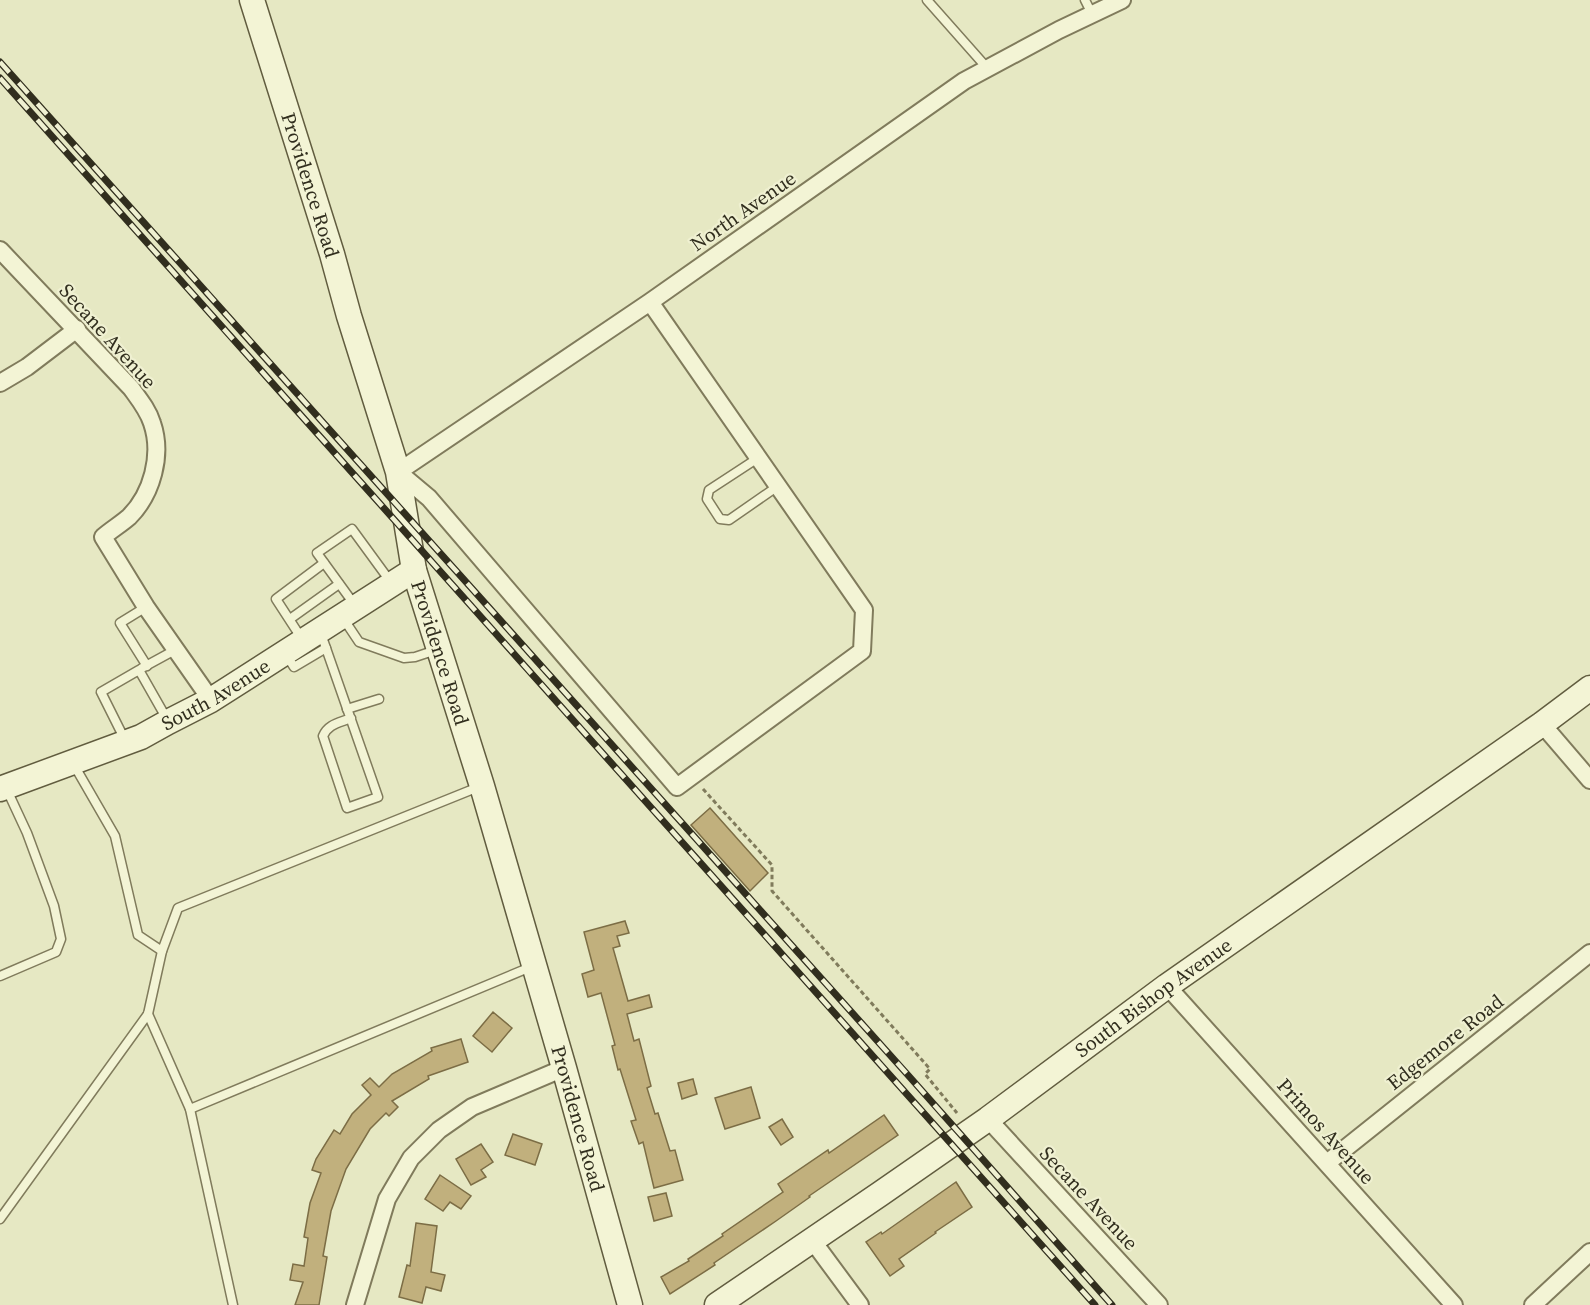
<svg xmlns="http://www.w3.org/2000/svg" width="1590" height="1305" viewBox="0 0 1590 1305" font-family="'Source Serif 4',serif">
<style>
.building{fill:#c1b07d;stroke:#7c6d45;stroke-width:1.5}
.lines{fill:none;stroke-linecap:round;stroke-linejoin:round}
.lane-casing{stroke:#807b5c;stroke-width:11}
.street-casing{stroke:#807b5c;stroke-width:20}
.secondary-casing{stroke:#615c3f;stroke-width:27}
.path{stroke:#807b5c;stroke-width:3;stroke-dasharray:4.5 3;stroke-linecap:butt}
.lane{stroke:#f3f4d5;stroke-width:8}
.street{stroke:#f3f4d5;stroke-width:16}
.secondary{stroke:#f3f4d5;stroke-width:24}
.rail-casing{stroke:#312e1e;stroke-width:7}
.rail{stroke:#eff0d1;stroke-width:4.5;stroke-dasharray:14;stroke-linecap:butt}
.labels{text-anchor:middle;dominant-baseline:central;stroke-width:4.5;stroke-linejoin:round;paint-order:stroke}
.street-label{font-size:20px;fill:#312e1e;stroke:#eff0d1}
</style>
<rect width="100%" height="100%" fill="#e6e8c3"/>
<g class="building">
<polygon points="710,808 768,873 750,891 691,825"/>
<polygon points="625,921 629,933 617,936 620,946 613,948 628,1001 649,995 652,1007 627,1014 634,1041 639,1039 651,1086 647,1088 655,1114 658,1113 670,1151 675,1150 683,1180 654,1188 643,1142 639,1144 631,1121 636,1120 620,1069 618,1070 612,1046 615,1045 601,993 588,997 582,974 594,970 584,932"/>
<polygon points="493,1012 512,1028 492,1052 473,1036"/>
<polygon points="461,1039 468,1062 428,1076 429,1079 392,1101 398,1107 389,1116 386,1113 370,1129 346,1169 331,1211 323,1256 327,1257 319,1305 295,1305 303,1282 290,1280 293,1264 304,1266 308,1238 304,1237 310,1203 321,1173 312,1170 316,1159 334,1130 340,1134 352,1114 371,1095 362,1085 370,1078 379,1087 392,1074 432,1051 431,1048"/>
<polygon points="693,1079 697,1094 682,1099 678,1083"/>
<polygon points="751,1087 760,1118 725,1129 715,1098"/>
<polygon points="884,1115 898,1135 809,1196 810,1197 776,1221 714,1263 715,1265 670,1294 661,1277 689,1261 688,1259 723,1236 722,1234 783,1192 778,1184 828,1150 829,1153"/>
<polygon points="782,1119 793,1137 781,1145 769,1127"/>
<polygon points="513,1134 542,1144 535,1165 505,1155"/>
<polygon points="481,1144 493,1162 481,1170 486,1177 471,1185 456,1159"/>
<polygon points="440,1175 471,1196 461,1209 450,1202 443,1211 425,1199"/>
<polygon points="956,1182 972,1207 935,1232 936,1233 899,1259 904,1266 890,1276 866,1242 881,1232 882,1234"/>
<polygon points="666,1193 672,1216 654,1221 648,1197"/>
<polygon points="416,1223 437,1226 431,1272 445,1275 441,1291 426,1287 422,1303 399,1297 407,1265 410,1266"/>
</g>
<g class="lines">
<g class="lane-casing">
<g id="lane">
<polyline points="927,0 988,69"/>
<polyline points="1085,0 1092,14"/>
<polyline points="758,458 709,490 707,499 720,519 729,520 778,486"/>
<polyline points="354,604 317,553 352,529 390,581"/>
<polyline points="146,607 120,623 147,666"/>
<polyline points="343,618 359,642 404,658 415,657 436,650"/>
<polyline points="290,619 339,584"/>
<path d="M320,631L378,797L347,808L323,736C328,724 339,723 351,718"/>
<polyline points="302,639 276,599 324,563"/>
<polyline points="285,653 294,667 326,648"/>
<polyline points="142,668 175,650"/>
<polyline points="347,709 379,699"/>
<polyline points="126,742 101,692 139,670 168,721"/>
<polyline points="74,765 115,836 138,935 162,951"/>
<polyline points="0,976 56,952 61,939 54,906 27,833 7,790"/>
<polyline points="148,1014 190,1109 233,1305"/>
<polyline points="190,1109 533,966"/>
<polyline points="0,1219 148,1014 162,951 178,908 481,786"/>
</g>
</g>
<g class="street-casing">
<g id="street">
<path d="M0,250L131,388C139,399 148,410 152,423C163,455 152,494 129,517C121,524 111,530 103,537L146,607L211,700"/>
<polyline points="650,302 864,610 862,651 677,787 429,498 398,472 650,302 964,81 1059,30 1122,0"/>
<polyline points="0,383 27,367 77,329"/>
<polyline points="1542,724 1590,780"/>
<polyline points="1167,986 1454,1305"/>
<polyline points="988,1119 1159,1305"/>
<polyline points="1327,1163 1590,953"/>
<polyline points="812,1240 860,1305"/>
<polyline points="355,1305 387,1199 411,1158 439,1130 472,1107 564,1068"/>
<polyline points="1533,1305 1590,1252"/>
</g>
</g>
<g class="secondary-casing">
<g id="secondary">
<path id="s1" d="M252,0L332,254L349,316L398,472L414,570L482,786L564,1068L630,1305"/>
<path id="s2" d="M0,789L141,737L168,722L211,700L414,570"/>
<path id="s3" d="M717,1305L880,1194L988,1119L1167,986L1542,724L1590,688"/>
</g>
</g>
<polyline class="path" points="703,789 772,865 772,891 930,1069 925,1074 957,1113"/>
<use href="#lane" class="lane"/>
<use href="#street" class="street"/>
<use href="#secondary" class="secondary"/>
<g class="rail-casing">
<g id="rail">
<polyline points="0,62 907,1074 1112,1305"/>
<polyline points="0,78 1095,1305"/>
</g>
</g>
<use href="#rail" class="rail"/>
</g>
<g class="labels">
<g class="street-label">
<text stroke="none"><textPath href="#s1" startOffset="194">Providence Road</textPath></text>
<text transform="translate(743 211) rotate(-35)">North Avenue</text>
<text transform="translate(108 336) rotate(48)">Secane Avenue</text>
<text stroke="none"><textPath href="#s1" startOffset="680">Providence Road</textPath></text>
<text stroke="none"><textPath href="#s2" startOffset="236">South Avenue</textPath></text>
<text stroke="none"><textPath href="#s3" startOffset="534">South Bishop Avenue</textPath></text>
<text transform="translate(1445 1042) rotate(-38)">Edgemore Road</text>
<text stroke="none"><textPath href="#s1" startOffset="1166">Providence Road</textPath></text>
<text transform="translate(1326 1131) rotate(48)">Primos Avenue</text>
<text transform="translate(1089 1198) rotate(47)">Secane Avenue</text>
</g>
</g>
</svg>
